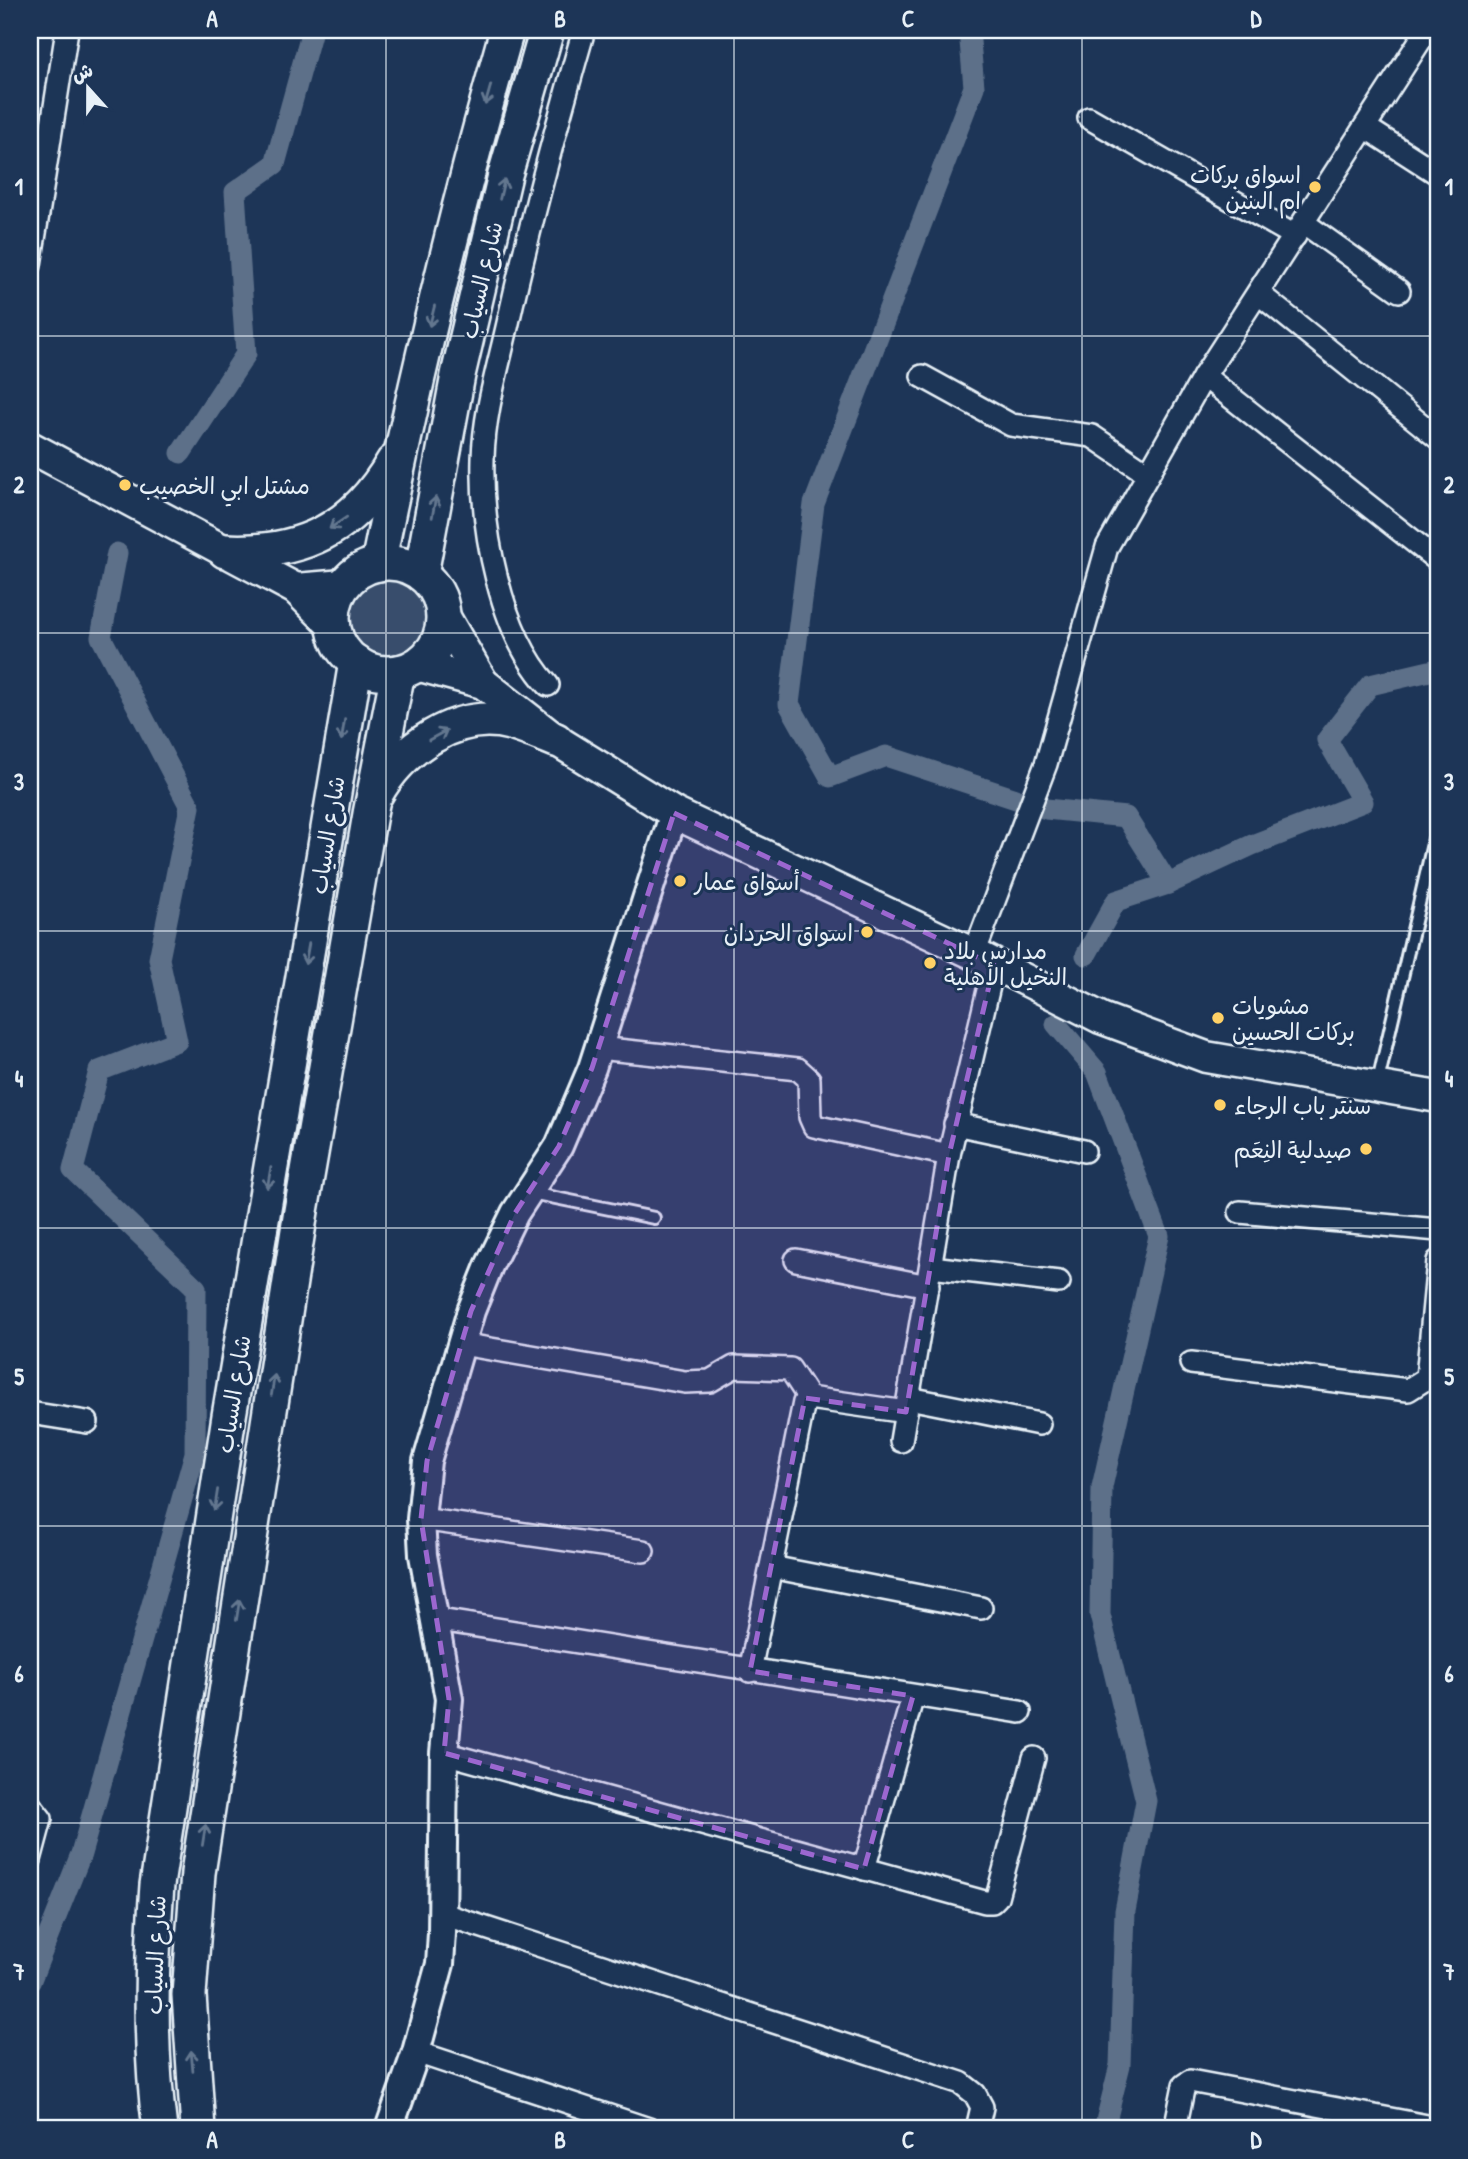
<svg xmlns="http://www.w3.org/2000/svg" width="1468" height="2159" viewBox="0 0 1468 2159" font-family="'Patrick Hand','Playpen Sans Arabic',sans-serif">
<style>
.green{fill:#374d6c;stroke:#909fb2;stroke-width:2}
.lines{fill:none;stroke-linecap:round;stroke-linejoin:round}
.canal{stroke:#5d7089;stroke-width:21}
.service-casing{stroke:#e8f1f8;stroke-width:16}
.minor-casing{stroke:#e8f1f8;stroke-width:26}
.tertiary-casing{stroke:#e8f1f8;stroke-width:32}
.secondary-casing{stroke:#e8f1f8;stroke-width:35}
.primary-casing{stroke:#e8f1f8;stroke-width:38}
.service{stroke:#1d3557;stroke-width:10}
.minor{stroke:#1d3557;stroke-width:21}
.tertiary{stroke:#1d3557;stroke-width:26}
.secondary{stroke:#1d3557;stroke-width:30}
.primary{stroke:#1d3557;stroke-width:33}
.oneway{stroke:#64778f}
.marked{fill:#9c67d0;fill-opacity:0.2;stroke:#9c67d0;stroke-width:5;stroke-dasharray:14 9;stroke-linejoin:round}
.grid{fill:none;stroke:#e8f1f8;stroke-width:2;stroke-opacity:0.55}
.poi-dot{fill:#ffd166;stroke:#1d3557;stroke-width:2.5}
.labels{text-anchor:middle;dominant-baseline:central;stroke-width:6;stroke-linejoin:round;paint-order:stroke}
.poi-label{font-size:23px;fill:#e8f1f8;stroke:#1d3557;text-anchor:start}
.street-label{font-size:23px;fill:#e8f1f8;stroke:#1d3557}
.neatline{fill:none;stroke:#e8f1f8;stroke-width:2.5}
.grid-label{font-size:23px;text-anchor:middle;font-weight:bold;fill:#e8f1f8}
</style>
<rect width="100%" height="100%" fill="#1d3557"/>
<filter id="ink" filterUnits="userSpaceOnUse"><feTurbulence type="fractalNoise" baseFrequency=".0143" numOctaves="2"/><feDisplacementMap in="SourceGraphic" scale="14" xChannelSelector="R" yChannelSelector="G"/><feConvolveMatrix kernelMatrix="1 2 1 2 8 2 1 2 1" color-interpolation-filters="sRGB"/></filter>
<g filter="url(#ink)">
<circle class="green" cx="389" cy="617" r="44"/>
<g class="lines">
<g class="canal">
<polyline points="969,30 974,87 814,504 789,704 830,777 886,756 1016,799"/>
<polyline points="181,453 246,354 235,192 275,164 312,30"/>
<polyline points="1046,809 1126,817 1168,884"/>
<polyline points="1086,955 1116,901 1168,884 1252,845 1363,802 1327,740 1370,685 1438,669"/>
<polyline points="1056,1024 1097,1072 1159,1236 1102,1487 1100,1615 1146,1801 1125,1911 1120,2065 1104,2129"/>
<polyline points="30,1982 81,1854 195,1453 196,1288 73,1170 99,1071 177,1041 159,959 190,807 101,637 117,553"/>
</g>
<g class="service-casing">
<g id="service">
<polyline points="1377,1086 1434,839"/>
<polyline points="531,1193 654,1218"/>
</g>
</g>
<g class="minor-casing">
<g id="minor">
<polyline points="1089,118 1295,236"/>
<polyline points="1365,127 1438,174"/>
<polyline points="1304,223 1399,291"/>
<polyline points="30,265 67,30"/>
<polyline points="1258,293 1438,438"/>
<polyline points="922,376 1011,425 1092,436 1148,474"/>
<polyline points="1204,376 1436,559"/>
<path d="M548,685C500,633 481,528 483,459C484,413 498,368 508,323C530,224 556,127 584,30"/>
<polyline points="974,954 1046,764 1107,547 1204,376 1427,30"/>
<polyline points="598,1048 798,1069 809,1079 810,1117 814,1126 949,1155"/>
<polyline points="955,1124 1084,1151"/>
<polyline points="1240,1212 1438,1230"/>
<polyline points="796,1260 928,1286"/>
<polyline points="931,1267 1059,1282"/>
<polyline points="461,1344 685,1382 710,1381 734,1367 790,1369 809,1398"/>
<polyline points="1191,1363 1408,1390 1427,1378 1438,1261"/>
<polyline points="909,1398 1039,1424"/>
<polyline points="30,1413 87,1422"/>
<polyline points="901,1441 949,1155 994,965"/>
<polyline points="421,1519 643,1551"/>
<polyline points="771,1567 981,1608"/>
<polyline points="433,1619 1020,1712"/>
<polyline points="750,1671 804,1402 809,1398 906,1412"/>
<polyline points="444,1753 985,1902 992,1902 997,1897 1034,1758"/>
<polyline points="30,1805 41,1819 30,1860"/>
<polyline points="864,1869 913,1696"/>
<polyline points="443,1914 961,2083 975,2094 982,2107 977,2129"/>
<polyline points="416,2052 649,2129"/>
<polyline points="1175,2129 1184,2085 1190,2081 1438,2128"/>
</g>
</g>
<g class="tertiary-casing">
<polyline id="tertiary" points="389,2129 416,2052 440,1964 442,1933 444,1753 449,1699 423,1555 421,1519 427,1461 471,1311 489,1266 515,1213 559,1146 592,1068 674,813"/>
</g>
<g class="secondary-casing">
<g id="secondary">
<polyline points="30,447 296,589 333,626"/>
<polyline points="296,589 344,585"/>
<polyline points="443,614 483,683"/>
<polyline points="417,665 483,683 556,740 674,813 974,954 1101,1018 1206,1057 1438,1097"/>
</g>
</g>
<g class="primary-casing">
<g id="primary">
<path d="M225,551C301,555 354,529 393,462"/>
<circle cx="388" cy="618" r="55"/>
<path d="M378,564C414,384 457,206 507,30"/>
<polyline points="421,574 458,375 505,175 547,30"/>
<path d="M376,794C401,749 457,709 510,723C525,727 541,734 556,740"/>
<path d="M160,2129C149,2048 151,1967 157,1885L229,1416L356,662"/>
<polyline points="198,2129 189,1995 198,1873 301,1211 370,814 398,672"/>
</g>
</g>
<use href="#service" class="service"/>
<use href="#minor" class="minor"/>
<use href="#tertiary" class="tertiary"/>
<use href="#secondary" class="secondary"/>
<use href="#primary" class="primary"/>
</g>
<defs><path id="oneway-shaft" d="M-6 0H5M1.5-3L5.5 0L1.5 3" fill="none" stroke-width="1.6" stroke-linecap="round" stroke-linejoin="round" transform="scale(1.75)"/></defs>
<g class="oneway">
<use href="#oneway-shaft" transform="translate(488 95) rotate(106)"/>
<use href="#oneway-shaft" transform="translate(502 189) rotate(-77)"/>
<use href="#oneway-shaft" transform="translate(432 316) rotate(104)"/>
<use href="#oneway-shaft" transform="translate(434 507) rotate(-80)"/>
<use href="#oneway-shaft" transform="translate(338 523) rotate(146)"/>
<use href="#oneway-shaft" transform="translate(343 730) rotate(99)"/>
<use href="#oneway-shaft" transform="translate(438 735) rotate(-29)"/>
<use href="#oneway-shaft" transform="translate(307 954) rotate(100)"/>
<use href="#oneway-shaft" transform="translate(269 1178) rotate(100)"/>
<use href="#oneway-shaft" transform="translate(273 1385) rotate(-81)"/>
<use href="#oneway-shaft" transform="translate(216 1500) rotate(99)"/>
<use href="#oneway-shaft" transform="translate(238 1610) rotate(-81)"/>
<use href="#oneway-shaft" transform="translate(204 1835) rotate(-81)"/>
<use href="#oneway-shaft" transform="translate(192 2061) rotate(-95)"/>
</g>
</g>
<path class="marked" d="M674,813L994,965L949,1155L906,1412L805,1398L750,1671L913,1696L864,1869L444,1753L449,1699L421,1519L427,1461L471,1311L515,1213L559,1146L592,1068Z"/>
<path class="grid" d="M386,30V2129M734,30V2129M1082,30V2129M30,336H1438M30,633H1438M30,931H1438M30,1228H1438M30,1526H1438M30,1823H1438"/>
<g class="poi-dot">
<circle cx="1315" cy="187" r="7"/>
<circle cx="125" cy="485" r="7"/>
<circle cx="680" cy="881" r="7"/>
<circle cx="867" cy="932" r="7"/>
<circle cx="930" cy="963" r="7"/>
<circle cx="1218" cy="1018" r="7"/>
<circle cx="1220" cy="1105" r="7"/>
<circle cx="1366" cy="1149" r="7"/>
</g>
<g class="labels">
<g class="poi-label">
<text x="1301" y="174" text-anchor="end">اسواق بركات<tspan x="1301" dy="26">ام البنين</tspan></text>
<text x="139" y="485">مشتل ابي الخصيب</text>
<text x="694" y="881">أسواق عمار</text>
<text x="853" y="932" text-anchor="end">اسواق الحردان</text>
<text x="944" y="950">مدارس بلاد<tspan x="944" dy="26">النخيل الأهلية</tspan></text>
<text x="1232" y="1005">مشويات<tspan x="1232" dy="26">بركات الحسين</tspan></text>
<text x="1234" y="1105">سنتر باب الرجاء</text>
<text x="1352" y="1149" text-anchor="end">صيدلية النِعَم</text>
</g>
<g class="street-label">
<text transform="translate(481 280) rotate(-77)">شارع السياب</text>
<text transform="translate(327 835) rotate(-81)">شارع السياب</text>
<text transform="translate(233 1394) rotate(-81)">شارع السياب</text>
<text transform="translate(155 1955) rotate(-88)">شارع السياب</text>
</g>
</g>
<rect width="1468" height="2159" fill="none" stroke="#1d3557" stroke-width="77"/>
<g transform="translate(88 88) rotate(339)" stroke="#1d3557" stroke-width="5" paint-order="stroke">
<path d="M0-5L12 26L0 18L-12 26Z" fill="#e8f1f8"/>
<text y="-10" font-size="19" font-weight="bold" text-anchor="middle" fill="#e8f1f8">ش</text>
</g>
<rect x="38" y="38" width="1392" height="2082" class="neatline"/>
<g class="grid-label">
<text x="212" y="27">A</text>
<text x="560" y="27">B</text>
<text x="908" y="27">C</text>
<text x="1256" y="27">D</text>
<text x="19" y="195">1</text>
<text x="1449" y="195">1</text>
<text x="19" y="493">2</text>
<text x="1449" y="493">2</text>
<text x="19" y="790">3</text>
<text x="1449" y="790">3</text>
<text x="19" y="1087">4</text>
<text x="1449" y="1087">4</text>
<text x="19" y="1385">5</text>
<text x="1449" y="1385">5</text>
<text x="19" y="1682">6</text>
<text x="1449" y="1682">6</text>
<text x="19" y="1980">7</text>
<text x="1449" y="1980">7</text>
<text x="212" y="2148">A</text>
<text x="560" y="2148">B</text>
<text x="908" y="2148">C</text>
<text x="1256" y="2148">D</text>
</g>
</svg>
